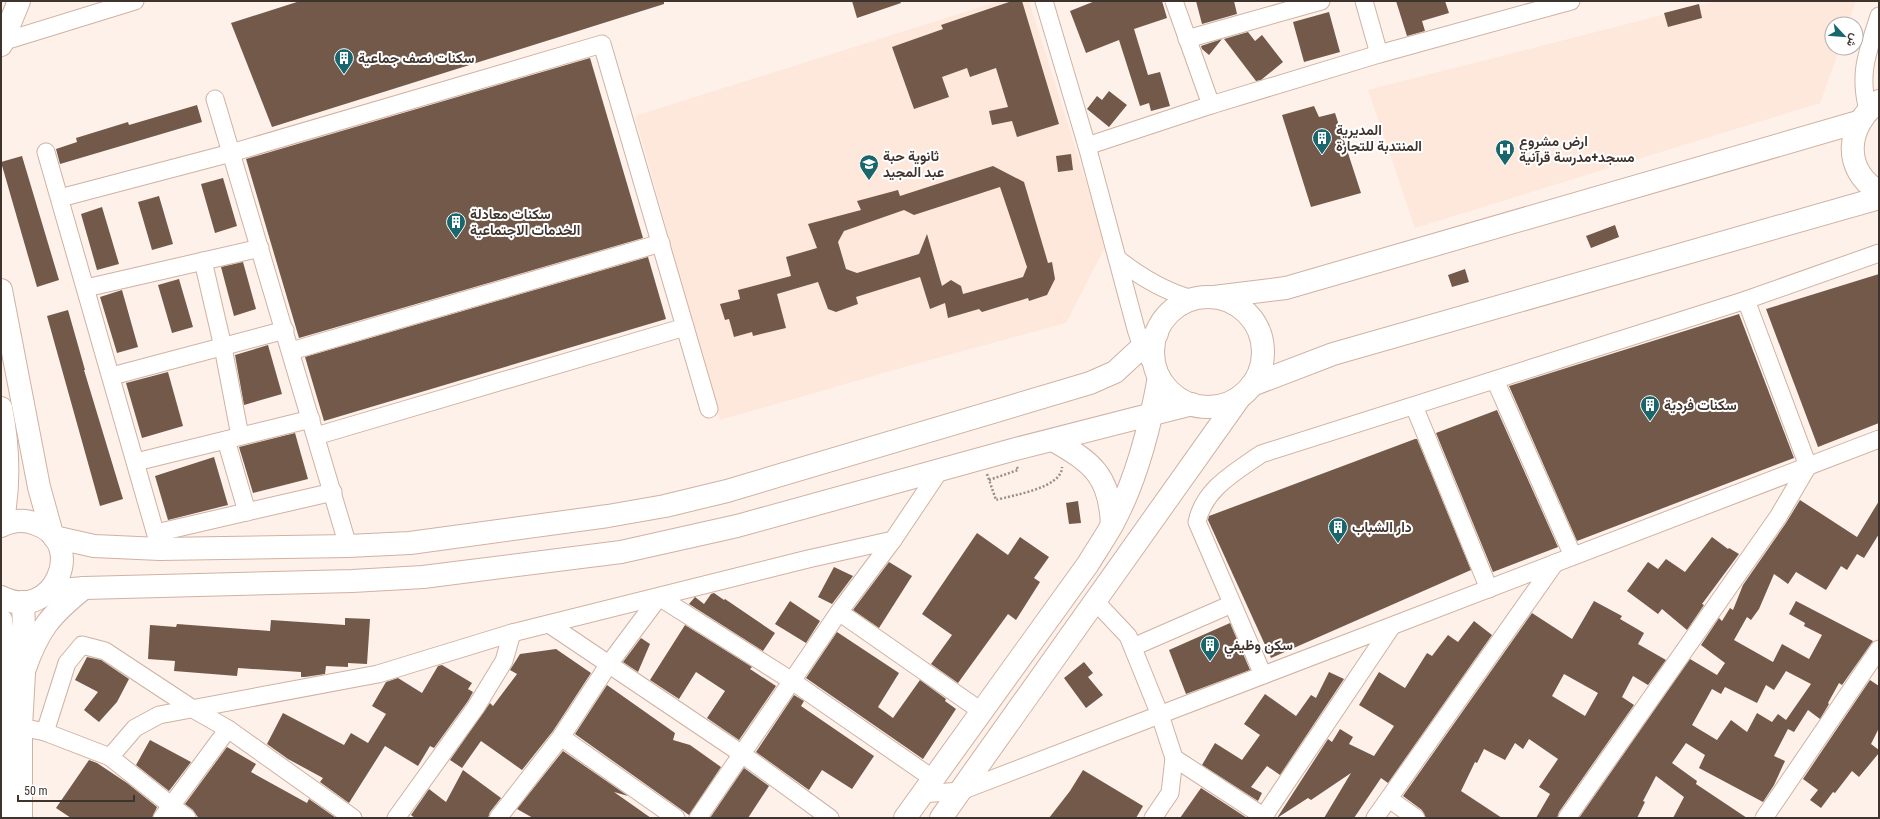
<svg xmlns="http://www.w3.org/2000/svg" width="1880" height="819" viewBox="0 0 1880 819" font-family="'Roboto Condensed',Vazirmatn,sans-serif">
<style>
.built{fill:#fee7db}
.building{fill:#72594a;fill-rule:evenodd}
.lines{fill:none;stroke-linecap:round;stroke-linejoin:round}
.street-casing{stroke:#cfb2a2;stroke-width:19}
.secondary-casing{stroke:#cfb2a2;stroke-width:24}
.primary-casing{stroke:#cfb2a2;stroke-width:24}
.path{stroke:#9a8e88;stroke-width:2.5;stroke-dasharray:2 2;stroke-linecap:butt}
.street{stroke:#fff;stroke-width:17}
.secondary{stroke:#fff;stroke-width:22}
.primary{stroke:#fff;stroke-width:22}
.labels{text-anchor:middle;dominant-baseline:central;stroke-width:4;stroke-linejoin:round;paint-order:stroke}
.poi-label{font-size:14px;font-weight:bold;fill:#3f332d;stroke:#fff;text-anchor:start}
</style>
<rect width="100%" height="100%" fill="#fdf1ea"/>
<g class="built">
<polygon points="1000,1 1029,1 1106,245 1066,323 911,365 720,420 635,116"/>
<polygon points="1718,1 1856,1 1848,24 1832,24 1832,48 1840,48 1820,103 1415,228 1368,90"/>
</g>
<g class="building">
<polygon points="300,1 664,1 664,4 272,127 231,23"/>
<polygon points="852,1 900,1 901,3 857,18"/>
<polygon points="1012,1 1022,1 1059,124 1017,137 1012,121 992,125 989,111 1008,107 996,68 970,77 967,68 942,77 949,97 914,109 892,47 943,29 941,25"/>
<polygon points="1095,1 1162,1 1167,18 1134,29 1148,75 1160,72 1170,106 1151,111 1149,103 1140,106 1119,40 1086,53 1070,11"/>
<polygon points="1196,1 1234,1 1237,14 1202,24"/>
<polygon points="1396,1 1445,1 1449,13 1422,21 1425,31 1407,36"/>
<polygon points="1699,4 1702,18 1668,27 1664,13"/>
<polygon points="1329,12 1340,52 1304,62 1293,22"/>
<polygon points="1248,32 1255,41 1262,35 1283,62 1261,80 1256,81 1224,39"/>
<polygon points="1222,39 1209,55 1202,49 1201,46"/>
<polygon points="590,58 643,238 299,338 246,159"/>
<polygon points="1109,91 1127,105 1109,127 1087,109 1097,96 1102,100"/>
<polygon points="197,105 202,122 60,164 56,149 77,142 76,138 128,122 129,125"/>
<polygon points="1314,106 1319,117 1335,113 1361,193 1311,207 1282,115"/>
<polygon points="1071,154 1073,170 1058,172 1056,156"/>
<polygon points="22,156 59,280 37,287 1,162"/>
<path d="M993,166L1024,182L1048,263L1052,262L1055,279L1047,295L1029,301L1028,298L982,312L979,309L948,318L945,303L930,309L920,277L856,297L858,304L836,312L828,309L818,282L777,294L786,328L753,336L752,332L734,337L729,319L725,320L720,304L740,299L738,290L791,276L786,257L817,248L808,224L861,210L857,201L898,190L900,196ZM1000,187L1027,267L1023,277L963,294L961,286L951,280L942,286L927,234L919,254L857,273L846,269L838,242L844,231L904,210L914,215Z"/>
<polygon points="223,178 237,226 215,233 201,184"/>
<polygon points="159,196 173,244 152,250 138,202"/>
<polygon points="102,207 119,264 97,270 81,214"/>
<polygon points="1615,225 1619,237 1591,248 1586,236"/>
<polygon points="648,257 666,319 324,421 305,357"/>
<polygon points="243,262 256,309 234,316 221,267"/>
<polygon points="1465,269 1469,282 1452,287 1448,275"/>
<polygon points="1879,274 1879,423 1818,447 1766,309"/>
<polygon points="179,279 193,327 172,333 158,285"/>
<polygon points="122,290 138,347 117,353 100,297"/>
<polygon points="68,310 85,370 84,370 123,499 100,506 47,316"/>
<polygon points="1739,314 1794,458 1577,541 1509,386"/>
<polygon points="268,345 282,394 244,405 235,355"/>
<polygon points="168,372 183,426 142,438 126,383"/>
<polygon points="1497,410 1558,547 1493,572 1436,433"/>
<polygon points="295,433 308,479 253,493 239,447"/>
<polygon points="1415,439 1417,439 1471,570 1271,658 1208,520 1209,516"/>
<polygon points="214,457 228,505 168,520 155,476"/>
<path d="M1800,500L1857,537L1879,501V534L1864,558L1857,554L1847,570L1841,566L1826,590L1796,572L1788,584L1774,574L1759,609L1751,620L1747,617L1734,640L1773,662L1782,644L1809,659L1822,635L1804,626L1805,623L1789,614L1796,601L1873,641L1842,685L1839,683L1828,703L1829,704L1820,719L1808,710L1794,732L1788,729L1774,756L1785,761L1774,785L1763,802L1699,768L1705,755L1686,743L1672,763L1697,781L1696,784L1747,818H1673L1684,797L1656,776L1643,801L1645,802L1637,818H1579L1690,659L1717,675L1725,663L1701,645L1719,618L1722,621L1730,608L1733,610L1743,585L1786,523ZM1786,671L1811,684L1786,720L1778,714L1772,722L1757,713L1747,732L1731,720L1717,740L1692,725L1712,689L1721,694L1725,687L1757,703L1766,685L1774,690Z"/>
<polygon points="1078,501 1081,523 1069,524 1066,503"/>
<polygon points="977,533 1008,555 1020,537 1049,557 1034,578 1040,582 1016,620 1008,614 958,683 931,664 952,635 922,614"/>
<polygon points="1712,537 1728,549 1729,548 1739,554 1702,604 1704,605 1687,630 1662,609 1658,614 1627,591 1648,562 1658,569 1666,559 1685,572"/>
<polygon points="889,562 912,576 879,628 853,610"/>
<polygon points="834,567 853,576 832,604 818,597"/>
<polygon points="714,593 724,600 725,599 775,633 763,651 689,604 695,597 704,604 711,594"/>
<polygon points="790,601 820,621 806,643 775,624"/>
<path d="M1594,601L1622,616L1620,619L1644,633L1638,644L1666,660L1648,685L1633,676L1622,697L1634,705L1559,812L1557,818H1536L1550,794L1539,787L1558,759L1529,739L1523,749L1515,743L1505,760L1484,749L1477,763L1475,762L1461,791L1502,818H1426L1422,810L1403,796L1532,613L1572,639ZM1564,674L1598,693L1585,716L1552,696Z"/>
<polygon points="345,618 370,619 367,664 348,663 348,667 326,666 325,674 305,677 301,677 301,672 238,668 237,676 174,671 175,661 148,659 150,625 176,627 177,624 270,631 271,620 345,625"/>
<polygon points="1474,621 1492,635 1388,783 1381,778 1354,818 1324,818 1351,773 1311,800 1308,798 1277,818 1328,739 1332,742 1340,729 1353,737 1349,744 1374,756 1394,726 1359,705 1379,672 1405,688 1427,653 1432,656 1448,635 1458,642"/>
<polygon points="1230,623 1250,670 1186,694 1169,650"/>
<polygon points="685,625 752,667 750,669 776,686 739,740 707,718 725,691 696,672 679,699 650,680"/>
<polygon points="837,632 899,673 878,707 893,718 920,680 946,699 945,701 956,709 923,759 806,678"/>
<polygon points="641,638 650,644 638,672 623,662"/>
<polygon points="556,649 591,673 553,731 522,770 481,741 462,768 450,760 490,703 493,706 517,674 510,670 520,654"/>
<polygon points="87,657 101,660 129,679 117,702 99,722 84,710 98,692 75,680"/>
<polygon points="1084,662 1093,673 1088,677 1103,695 1086,708 1064,678"/>
<polygon points="442,665 472,683 468,689 473,692 468,701 434,748 430,746 418,766 385,746 349,803 320,782 323,778 288,759 267,744 283,713 344,745 351,733 368,743 386,714 372,706 386,682 398,678 422,693 438,666"/>
<polygon points="1329,672 1344,679 1280,775 1267,766 1251,787 1262,793 1258,801 1202,765 1215,743 1242,760 1260,735 1244,724 1265,694 1296,716 1311,695 1316,698"/>
<polygon points="1870,680 1879,686 1879,728 1871,744 1879,750 1879,753 1859,777 1852,771 1835,793 1833,792 1821,808 1810,800 1818,790 1803,779"/>
<polygon points="607,685 675,733 673,740 690,745 721,767 689,815 575,734"/>
<polygon points="794,695 804,701 801,706 874,756 852,789 822,770 809,790 756,752"/>
<polygon points="150,740 191,762 169,791 136,765"/>
<polygon points="227,747 256,764 251,772 307,803 309,799 336,818 199,818 197,816 193,810 185,804"/>
<polygon points="563,751 628,796 614,792 651,818 533,818 517,809"/>
<polygon points="89,760 97,763 127,783 157,807 152,818 71,818 56,808"/>
<polygon points="744,768 769,786 748,818 710,818"/>
<polygon points="463,770 501,798 490,812 488,818 415,818 411,815 429,789 446,802"/>
<polygon points="1083,770 1143,806 1136,818 1049,818 1070,791"/>
<polygon points="1201,788 1247,818 1180,818"/>
</g>
<g class="lines">
<g class="street-casing">
<g id="street">
<polyline points="1044,1 1087,146 1136,329 1142,347 1157,372"/>
<polyline points="1174,1 1211,105"/>
<polyline points="1364,1 1379,54"/>
<polyline points="1187,39 1321,1"/>
<polyline points="2,42 135,1"/>
<polyline points="215,99 348,546"/>
<path d="M1868,110C1858,73 1868,51 1879,16"/>
<polyline points="1087,146 1211,105 1379,54 1571,1"/>
<polyline points="46,152 160,549"/>
<polyline points="60,198 231,153 602,44 709,409"/>
<path d="M1119,260C1142,278 1164,291 1192,299"/>
<polyline points="203,261 223,347 240,436"/>
<polyline points="86,288 260,248"/>
<polyline points="291,351 661,243"/>
<polyline points="112,376 285,330"/>
<polyline points="1495,380 1573,556"/>
<polyline points="1414,406 1489,589"/>
<polyline points="316,436 685,327"/>
<polyline points="226,440 247,512"/>
<polyline points="136,462 311,419"/>
<polyline points="156,533 333,492"/>
<polyline points="1095,601 1128,636 1160,715 1174,758 1170,793 1153,818"/>
<polyline points="839,612 981,711"/>
<polyline points="549,624 742,754 830,818"/>
<polyline points="1133,647 1232,604"/>
<path d="M1263,675L1197,522C1204,489 1234,473 1261,454L1746,300L1879,253"/>
<polyline points="21,727 45,732 67,663 82,645 105,651 193,709 228,729 353,818"/>
<polyline points="45,732 110,757 187,818"/>
<polyline points="561,737 676,818"/>
<polyline points="110,757 135,728 159,715 378,674 512,633 808,559 893,540 940,470"/>
<polyline points="1174,758 1266,818"/>
<polyline points="921,794 961,791 1879,439"/>
<polyline points="1389,799 1416,818"/>
<polyline points="1264,816 1392,626"/>
<polyline points="162,818 228,729"/>
<polyline points="396,818 476,707 504,661 512,633"/>
<polyline points="498,818 561,737 609,664 659,597 792,681 932,778"/>
<polyline points="698,818 839,612 893,540"/>
<polyline points="1375,818 1555,563"/>
<polyline points="1567,818 1778,517 1808,466 1746,300"/>
<polyline points="1764,818 1879,649"/>
</g>
</g>
<g class="secondary-casing">
<g id="secondary">
<polyline points="1,45 19,1"/>
<polyline points="1,290 39,487 52,534"/>
<path d="M1,408C9,448 10,485 2,525"/>
<polyline points="1,620 6,656 4,727 5,818"/>
<polyline points="21,818 21,727 25,655 23,602"/>
<path d="M905,818L1088,564C1096,551 1104,539 1112,525C1137,480 1150,427 1159,377"/>
<polyline points="941,818 1240,397"/>
</g>
</g>
<g class="primary-casing">
<g id="primary">
<path d="M1879,101C1846,126 1842,169 1879,192"/>
<polyline points="1214,297 1286,288 1858,122"/>
<circle cx="1208" cy="352" r="55"/>
<polyline points="1252,385 1333,354 1879,198"/>
<path d="M1053,440C1093,463 1110,476 1112,525"/>
<path d="M1,526C13,520 24,519 36,524C88,542 54,624 1,597"/>
<polyline points="54,537 94,546 160,549 348,546 410,543 608,516 665,506 727,491 1090,383 1115,372 1157,333"/>
<polyline points="49,591 84,588 352,581 423,577 621,552 737,526 1012,450 1192,404"/>
<path d="M24,671C38,630 50,615 84,588"/>
</g>
</g>
<g class="path">
<path d="M987,474L996,500C1013,495 1062,488 1062,467"/>
<polyline points="989,480 1018,470 1017,467"/>
</g>
<use href="#street" class="street"/>
<use href="#secondary" class="secondary"/>
<use href="#primary" class="primary"/>
</g>
<defs>
<g id="building-pin" transform="scale(1)"><path d="M0 17L-7.5 6A9.5 9.5 0 1 1 7.5 6Z" fill="#19676c" stroke="#fff"/><path d="M-4-6H4V6H1V3H-1V6H-4ZM-2.5-4.3h1.7v1.8h-1.7ZM.8-4.3h1.7v1.8H.8ZM-2.5-1h1.7V.8h-1.7ZM.8-1h1.7V.8H.8Z" fill="#fff"/></g>
<g id="hospital-pin" transform="scale(1)"><path d="M0 17L-7.5 6A9.5 9.5 0 1 1 7.5 6Z" fill="#19676c" stroke="#fff"/><path d="M-5-5h3v3.5h4V-5h3V5h-3V1.5h-4V5h-3Z" fill="#fff"/></g>
<g id="school-pin" transform="scale(1)"><path d="M0 17L-7.5 6A9.5 9.5 0 1 1 7.5 6Z" fill="#19676c" stroke="#fff"/><path d="M0-5L7-2L0 1L-7-2ZM-4 1L0 2.5L4 1V4Q0 6-4 4Z" fill="#fff"/></g>
</defs>
<g fill-rule="evenodd">
<use href="#building-pin" x="344" y="58"/>
<use href="#building-pin" x="1322" y="138"/>
<use href="#hospital-pin" x="1505" y="149"/>
<use href="#school-pin" x="869" y="164"/>
<use href="#building-pin" x="456" y="222"/>
<use href="#building-pin" x="1650" y="405"/>
<use href="#building-pin" x="1338" y="527"/>
<use href="#building-pin" x="1210" y="645"/>
</g>
<g class="labels">
<g class="poi-label">
<text x="358" y="58">سكنات نصف جماعية</text>
<text x="1336" y="130">المديرية<tspan x="1336" dy="16">المنتدبة للتجارة</tspan></text>
<text x="1519" y="141">ارض مشروع<tspan x="1519" dy="16">مسجد+مدرسة قرآنية</tspan></text>
<text x="883" y="156">ثانوية حبة<tspan x="883" dy="16">عبد المجيد</tspan></text>
<text x="470" y="214">سكنات معادلة<tspan x="470" dy="16">الخدمات الاجتماعية</tspan></text>
<text x="1664" y="405">سكنات فردية</text>
<text x="1352" y="527">دار الشباب</text>
<text x="1224" y="645">سكن وظيفي</text>
</g>
</g>
<rect width="1880" height="819" fill="none" stroke="#3f332d" stroke-width="4"/>
<g transform="translate(1844 36) rotate(116)"><circle r="19" fill="#ffffff" stroke="#b2adab"/>
<path d="M0-3L7 15L0 10L-7 15Z" fill="#19676c"/>
<text y="-6" font-size="11" font-weight="bold" text-anchor="middle" fill="#3f332d">ش</text>
</g>
<path d="M18 795v6h116v-6" fill="none" stroke="#3f332d" stroke-width="2"/>
<text x="24" y="795" font-size="12" fill="#3f332d" stroke="#ffffff" stroke-width="3" paint-order="stroke">50 m</text>
</svg>
